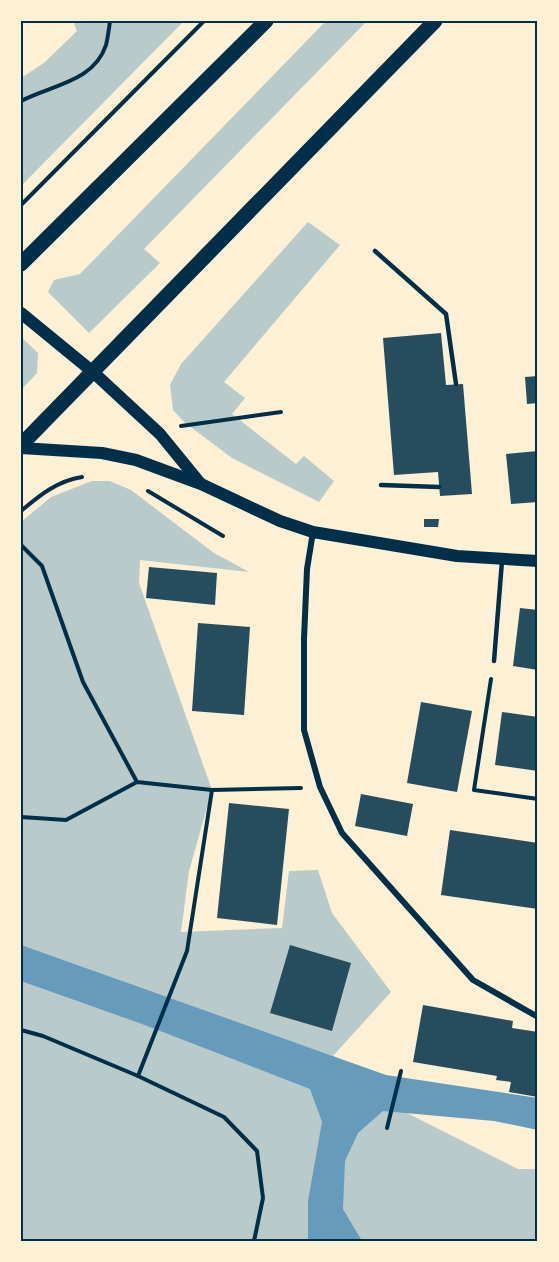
<svg xmlns="http://www.w3.org/2000/svg" width="559" height="1262" viewBox="0 0 559 1262" font-family="'Public Sans',sans-serif">
<style>
.green{fill:#b9caca}
.water{fill:#669bbc}
.building{fill:#264d5e}
.lines{fill:none;stroke-linecap:round;stroke-linejoin:round}
.path{stroke:#003049;stroke-width:4}
.service{stroke:#003049;stroke-width:4.5}
.minor{stroke:#003049;stroke-width:6}
.secondary{stroke:#003049;stroke-width:12}
.primary{stroke:#003049;stroke-width:15}
.neatline{fill:none;stroke:#003049;stroke-width:2}
</style>
<rect width="100%" height="100%" fill="#fdf0d5"/>
<g class="green">
<polygon points="73,21 184,21 21,186 21,78 44,63 77,31"/>
<polygon points="326,21 367,21 144,249 160,263 89,333 48,292 54,280 80,274"/>
<polygon points="308,222 340,245 224,382 245,398 232,414 296,464 304,456 334,481 319,502 232,458 184,422 173,410 170,385 181,364"/>
<polygon points="21,337 38,353 37,373 21,390"/>
<polygon points="92,481 110,481 131,490 214,553 249,572 140,560 139,583 212,790 189,871 181,932 282,928 289,871 318,870 332,913 391,992 333,1056 217,1017 518,1169 538,1169 538,1241 21,1241 21,522 51,497"/>
</g>
<polygon class="water" points="21,945 386,1075 538,1098 538,1130 494,1121 383,1111 358,1133 345,1161 343,1209 362,1241 308,1241 308,1201 322,1122 310,1089 142,1024 21,981"/>
<g class="building">
<polygon points="441,333 446,385 463,384 472,494 440,496 438,472 394,475 383,338"/>
<polygon points="538,376 538,403 527,404 525,377"/>
<polygon points="538,451 538,502 511,504 506,454"/>
<polygon points="424,519 439,519 438,527 424,527"/>
<polygon points="149,567 217,573 215,605 146,598"/>
<polygon points="520,608 538,610 538,670 513,666"/>
<polygon points="198,623 250,627 244,715 192,711"/>
<polygon points="421,702 472,711 457,792 407,783"/>
<polygon points="502,712 538,717 538,771 495,765"/>
<polygon points="361,794 413,804 407,836 355,826"/>
<polygon points="229,803 289,809 277,925 217,918"/>
<polygon points="450,830 538,843 538,909 441,895"/>
<polygon points="290,945 351,963 332,1031 270,1013"/>
<polygon points="423,1005 513,1021 512,1028 538,1032 538,1097 509,1092 511,1082 496,1080 497,1076 413,1062"/>
</g>
<g class="lines">
<g class="path">
<path d="M21,101C51,85 94,82 106,45C108,37 109,29 110,21"/>
<polyline points="21,205 204,21"/>
<polyline points="181,426 281,412"/>
<polyline points="148,491 223,536"/>
<path d="M21,511C40,495 57,481 82,477"/>
<polyline points="21,545 42,566 83,682 137,782"/>
<polyline points="491,679 474,790 538,799"/>
<polyline points="21,817 66,820 137,782 212,790"/>
<polyline points="21,1030 43,1036 138,1076 224,1117 257,1151 263,1198 254,1241"/>
<polyline points="138,1076 187,951 212,790 301,788"/>
<polyline points="387,1128 401,1071"/>
</g>
<g class="service">
<polyline points="375,251 446,314 456,384"/>
<polyline points="381,485 439,487"/>
<polyline points="494,661 502,561"/>
</g>
<polyline class="minor" points="313,532 307,569 304,639 304,730 320,787 342,833 473,980 538,1017"/>
<g class="secondary">
<polyline points="21,313 93,372 160,434 200,483"/>
<polyline points="21,448 102,453 136,460 201,484 280,521 313,532 457,556 538,561"/>
</g>
<g class="primary">
<polyline points="21,264 266,21"/>
<polyline points="21,445 435,21"/>
</g>
</g>
<rect width="559" height="1262" fill="none" stroke="#fdf0d5" stroke-width="45"/>
<rect x="22" y="22" width="514" height="1218" class="neatline"/>
</svg>
